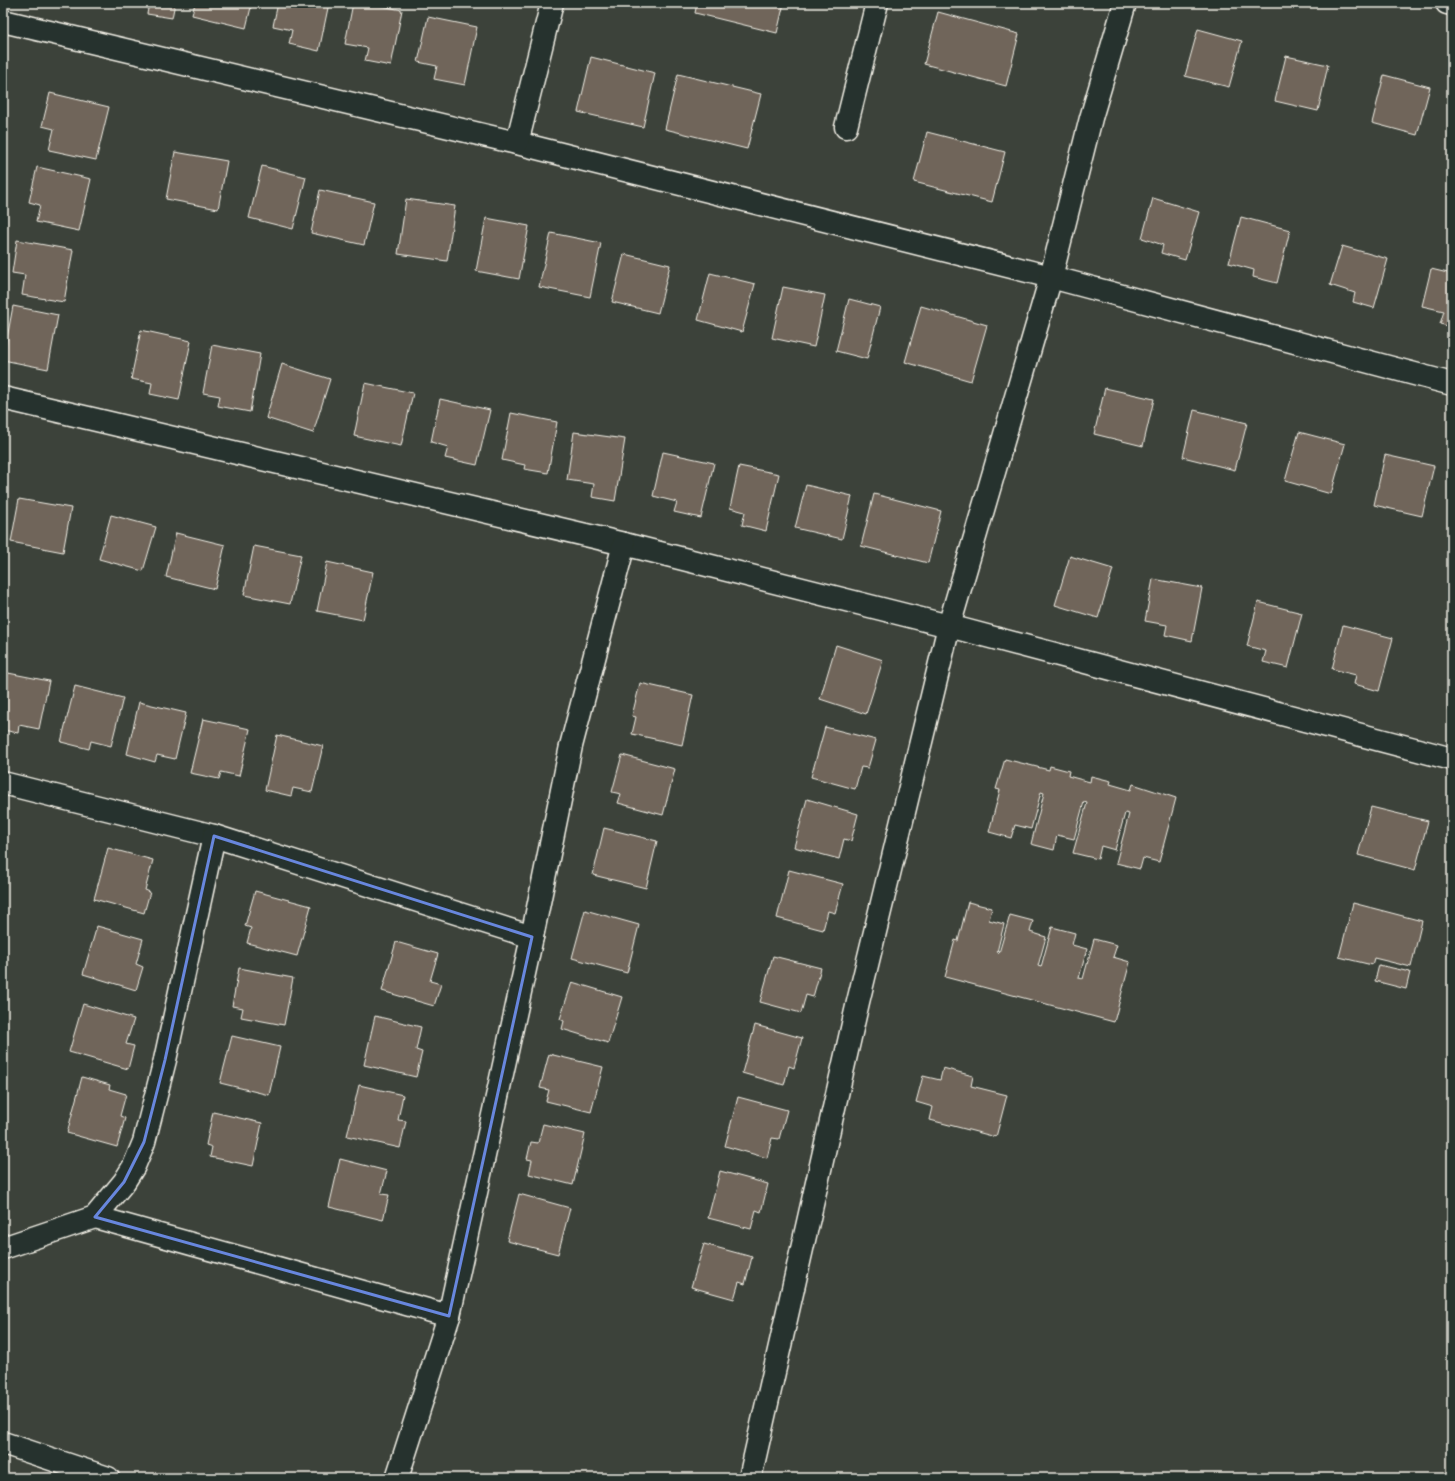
<svg xmlns="http://www.w3.org/2000/svg" width="1455" height="1481" viewBox="0 0 1455 1481" font-family="'Architects Daughter',sans-serif">
<style>
.building{fill:#70655a;stroke:#f4f1e8}
.lines{fill:none;stroke-linecap:round;stroke-linejoin:round}
.street-casing{stroke:#f4f1e8;stroke-width:25}
.street{stroke:#26332d;stroke-width:22}
.marked{fill:none;stroke:#6887de;stroke-width:3;stroke-linejoin:round}
</style>
<rect width="100%" height="100%" fill="#3c423a"/>
<filter id="ink" filterUnits="userSpaceOnUse"><feTurbulence type="fractalNoise" baseFrequency=".025" numOctaves="2"/><feDisplacementMap in="SourceGraphic" scale="8" xChannelSelector="R" yChannelSelector="G"/><feConvolveMatrix kernelMatrix="1 2 1 2 8 2 1 2 1" color-interpolation-filters="sRGB"/></filter>
<g filter="url(#ink)">
<g class="building">
<polygon points="149,3 175,3 172,18 147,14"/>
<polygon points="195,3 252,3 246,28 192,15"/>
<polygon points="278,3 329,3 319,51 289,44 292,30 273,26"/>
<polygon points="353,3 366,3 402,10 391,66 365,61 368,48 345,44"/>
<polygon points="697,3 784,3 777,33 695,13"/>
<polygon points="938,12 1019,34 1006,86 924,64"/>
<polygon points="428,17 477,27 465,85 434,79 437,66 418,62"/>
<polygon points="1198,29 1242,41 1229,87 1185,76"/>
<polygon points="1286,56 1328,65 1318,111 1275,101"/>
<polygon points="591,57 655,73 643,127 578,112"/>
<polygon points="678,74 761,94 747,149 665,129"/>
<polygon points="1384,75 1430,87 1417,135 1372,123"/>
<polygon points="50,93 109,107 96,160 49,150 54,129 42,126"/>
<polygon points="927,132 1005,152 992,202 914,182"/>
<polygon points="175,152 227,161 218,209 166,199"/>
<polygon points="262,166 306,177 293,229 249,218"/>
<polygon points="37,167 91,179 79,231 36,222 40,205 29,202"/>
<polygon points="320,190 374,202 364,245 311,233"/>
<polygon points="1153,198 1199,212 1185,260 1161,253 1163,245 1142,238"/>
<polygon points="406,199 455,206 447,261 398,254"/>
<polygon points="1241,217 1290,230 1277,283 1253,277 1254,270 1229,263"/>
<polygon points="486,218 529,226 519,279 476,271"/>
<polygon points="551,233 601,243 590,297 539,287"/>
<polygon points="17,240 73,250 64,302 22,295 25,275 12,273"/>
<polygon points="1342,246 1388,259 1374,308 1353,302 1355,293 1330,285"/>
<polygon points="624,254 670,265 658,313 612,302"/>
<polygon points="1431,269 1452,274 1452,327 1440,324 1444,311 1422,306"/>
<polygon points="710,273 755,284 742,332 698,320"/>
<polygon points="783,287 825,295 814,347 772,338"/>
<polygon points="849,299 880,307 867,359 836,351"/>
<polygon points="13,306 58,315 48,369 3,360"/>
<polygon points="921,306 987,325 971,381 905,362"/>
<polygon points="141,330 191,341 179,400 150,394 152,383 131,379"/>
<polygon points="212,345 260,354 250,412 218,406 220,396 203,393"/>
<polygon points="282,364 330,379 313,433 266,418"/>
<polygon points="365,383 413,393 401,446 354,436"/>
<polygon points="1105,388 1154,399 1143,446 1094,434"/>
<polygon points="440,399 490,410 477,465 445,458 448,447 431,442"/>
<polygon points="1194,410 1247,423 1235,470 1183,457"/>
<polygon points="511,413 557,422 548,473 524,469 525,465 502,460"/>
<polygon points="574,432 625,439 615,501 592,497 594,484 567,480"/>
<polygon points="1299,432 1345,444 1331,494 1285,481"/>
<polygon points="663,452 714,463 701,518 674,512 677,502 653,496"/>
<polygon points="1385,455 1434,466 1422,516 1374,505"/>
<polygon points="739,466 779,474 766,531 742,525 745,512 730,508"/>
<polygon points="806,485 852,496 842,539 795,528"/>
<polygon points="874,494 941,511 928,563 861,546"/>
<polygon points="19,499 71,508 63,552 11,542"/>
<polygon points="111,515 156,527 143,571 99,559"/>
<polygon points="176,533 225,545 215,589 166,577"/>
<polygon points="254,546 301,555 290,604 244,595"/>
<polygon points="1070,556 1113,569 1098,618 1055,605"/>
<polygon points="327,562 373,572 363,620 317,611"/>
<polygon points="1153,579 1202,588 1192,641 1165,635 1167,625 1145,621"/>
<polygon points="1258,602 1302,613 1288,668 1263,662 1266,651 1247,646"/>
<polygon points="1343,625 1393,638 1379,691 1354,684 1356,675 1332,669"/>
<polygon points="836,645 883,660 866,714 820,699"/>
<polygon points="3,672 49,681 39,729 19,725 18,733 3,730"/>
<polygon points="640,683 693,695 682,745 632,734 636,717 632,716"/>
<polygon points="75,686 123,698 111,746 91,741 89,749 61,742"/>
<polygon points="1452,696 1452,710 1448,709"/>
<polygon points="139,702 186,713 175,759 157,755 155,762 127,754"/>
<polygon points="203,719 250,729 239,776 221,772 219,779 190,773"/>
<polygon points="825,727 876,740 868,768 861,767 855,789 811,777"/>
<polygon points="277,735 323,746 312,792 293,788 291,796 265,790"/>
<polygon points="622,755 675,769 663,815 618,803 621,794 612,792"/>
<polygon points="1005,759 1049,770 1050,766 1069,771 1068,776 1090,782 1091,776 1111,781 1110,784 1131,790 1133,784 1176,798 1159,862 1143,858 1140,869 1116,863 1129,814 1125,813 1115,850 1101,846 1098,859 1073,853 1087,803 1084,802 1074,839 1057,835 1054,850 1031,844 1044,793 1041,792 1031,829 1015,825 1011,838 989,832 1000,790 996,789"/>
<polygon points="807,799 858,814 851,841 844,839 839,859 794,847"/>
<polygon points="1371,807 1428,821 1415,870 1358,855"/>
<polygon points="604,828 657,841 646,888 593,875"/>
<polygon points="108,848 153,860 145,890 150,892 144,913 94,899"/>
<polygon points="789,870 843,884 835,913 828,911 823,930 777,918"/>
<polygon points="255,891 311,906 297,956 247,943 251,928 245,926"/>
<polygon points="968,902 992,908 989,920 1004,924 997,952 999,953 1010,915 1033,921 1030,932 1046,937 1038,966 1041,967 1052,927 1075,933 1072,945 1087,949 1079,978 1083,979 1094,939 1117,945 1113,957 1130,962 1114,1022 945,977 955,940 958,941"/>
<polygon points="1353,903 1422,921 1411,967 1374,958 1372,965 1339,957"/>
<polygon points="585,910 639,925 627,973 572,958"/>
<polygon points="97,926 143,939 136,964 143,967 136,990 83,974"/>
<polygon points="396,942 438,954 430,981 441,984 434,1006 382,991"/>
<polygon points="773,956 821,968 813,997 806,995 801,1013 760,1002"/>
<polygon points="1379,965 1410,972 1406,989 1375,981"/>
<polygon points="239,968 293,978 284,1025 241,1017 243,1008 232,1006"/>
<polygon points="572,982 622,997 608,1043 562,1029 564,1021 560,1019"/>
<polygon points="83,1004 134,1019 126,1044 134,1046 128,1069 69,1052"/>
<polygon points="375,1016 421,1027 416,1050 422,1052 416,1077 364,1065"/>
<polygon points="755,1025 802,1038 794,1068 789,1066 784,1085 742,1073"/>
<polygon points="232,1036 280,1047 269,1095 220,1083"/>
<polygon points="549,1054 603,1067 591,1112 546,1101 549,1090 540,1088"/>
<polygon points="943,1068 973,1076 971,1086 1007,1095 996,1137 930,1120 933,1107 916,1102 923,1076 940,1080"/>
<polygon points="82,1077 110,1085 109,1089 126,1094 120,1116 125,1118 117,1147 67,1133"/>
<polygon points="359,1085 403,1095 398,1120 406,1121 400,1148 347,1136"/>
<polygon points="738,1097 787,1110 779,1139 772,1138 767,1158 725,1146"/>
<polygon points="213,1112 262,1123 253,1166 210,1157 212,1147 206,1145"/>
<polygon points="543,1124 585,1134 573,1185 529,1174 532,1160 527,1159 531,1142 538,1143"/>
<polygon points="340,1159 387,1171 381,1194 389,1195 383,1220 329,1207"/>
<polygon points="720,1171 768,1184 761,1212 756,1210 751,1229 708,1218"/>
<polygon points="519,1194 570,1208 558,1254 507,1241"/>
<polygon points="704,1244 752,1257 745,1284 739,1282 734,1299 691,1287"/>
</g>
<g class="lines">
<g class="street-casing">
<g id="street">
<polyline points="1447,3 1452,4"/>
<polyline points="3,21 517,143 1051,277 1452,384"/>
<polyline points="846,127 877,3"/>
<polyline points="517,143 552,3"/>
<polyline points="3,398 624,544 949,626 1452,759"/>
<polyline points="3,783 214,836 532,937"/>
<polyline points="95,1217 449,1316"/>
<polyline points="3,1248 95,1217 124,1182 134,1166 144,1142 165,1060 214,836"/>
<polyline points="3,1443 108,1478"/>
<polyline points="397,1478 449,1316 532,937 571,746 624,544"/>
<polyline points="750,1478 858,1002 949,626 1051,277 1091,118 1125,3"/>
</g>
</g>
<use href="#street" class="street"/>
</g>
</g>
<path class="marked" d="M214,836L532,937L449,1316L95,1217L124,1182L144,1142L165,1060Z"/>
<rect width="1455" height="1481" fill="none" stroke="#26332d" stroke-width="16"/>
<rect x="8" y="8" width="1439" height="1465" fill="none" stroke="#f4f1e8" stroke-width="1.5" filter="url(#ink)"/>
</svg>
